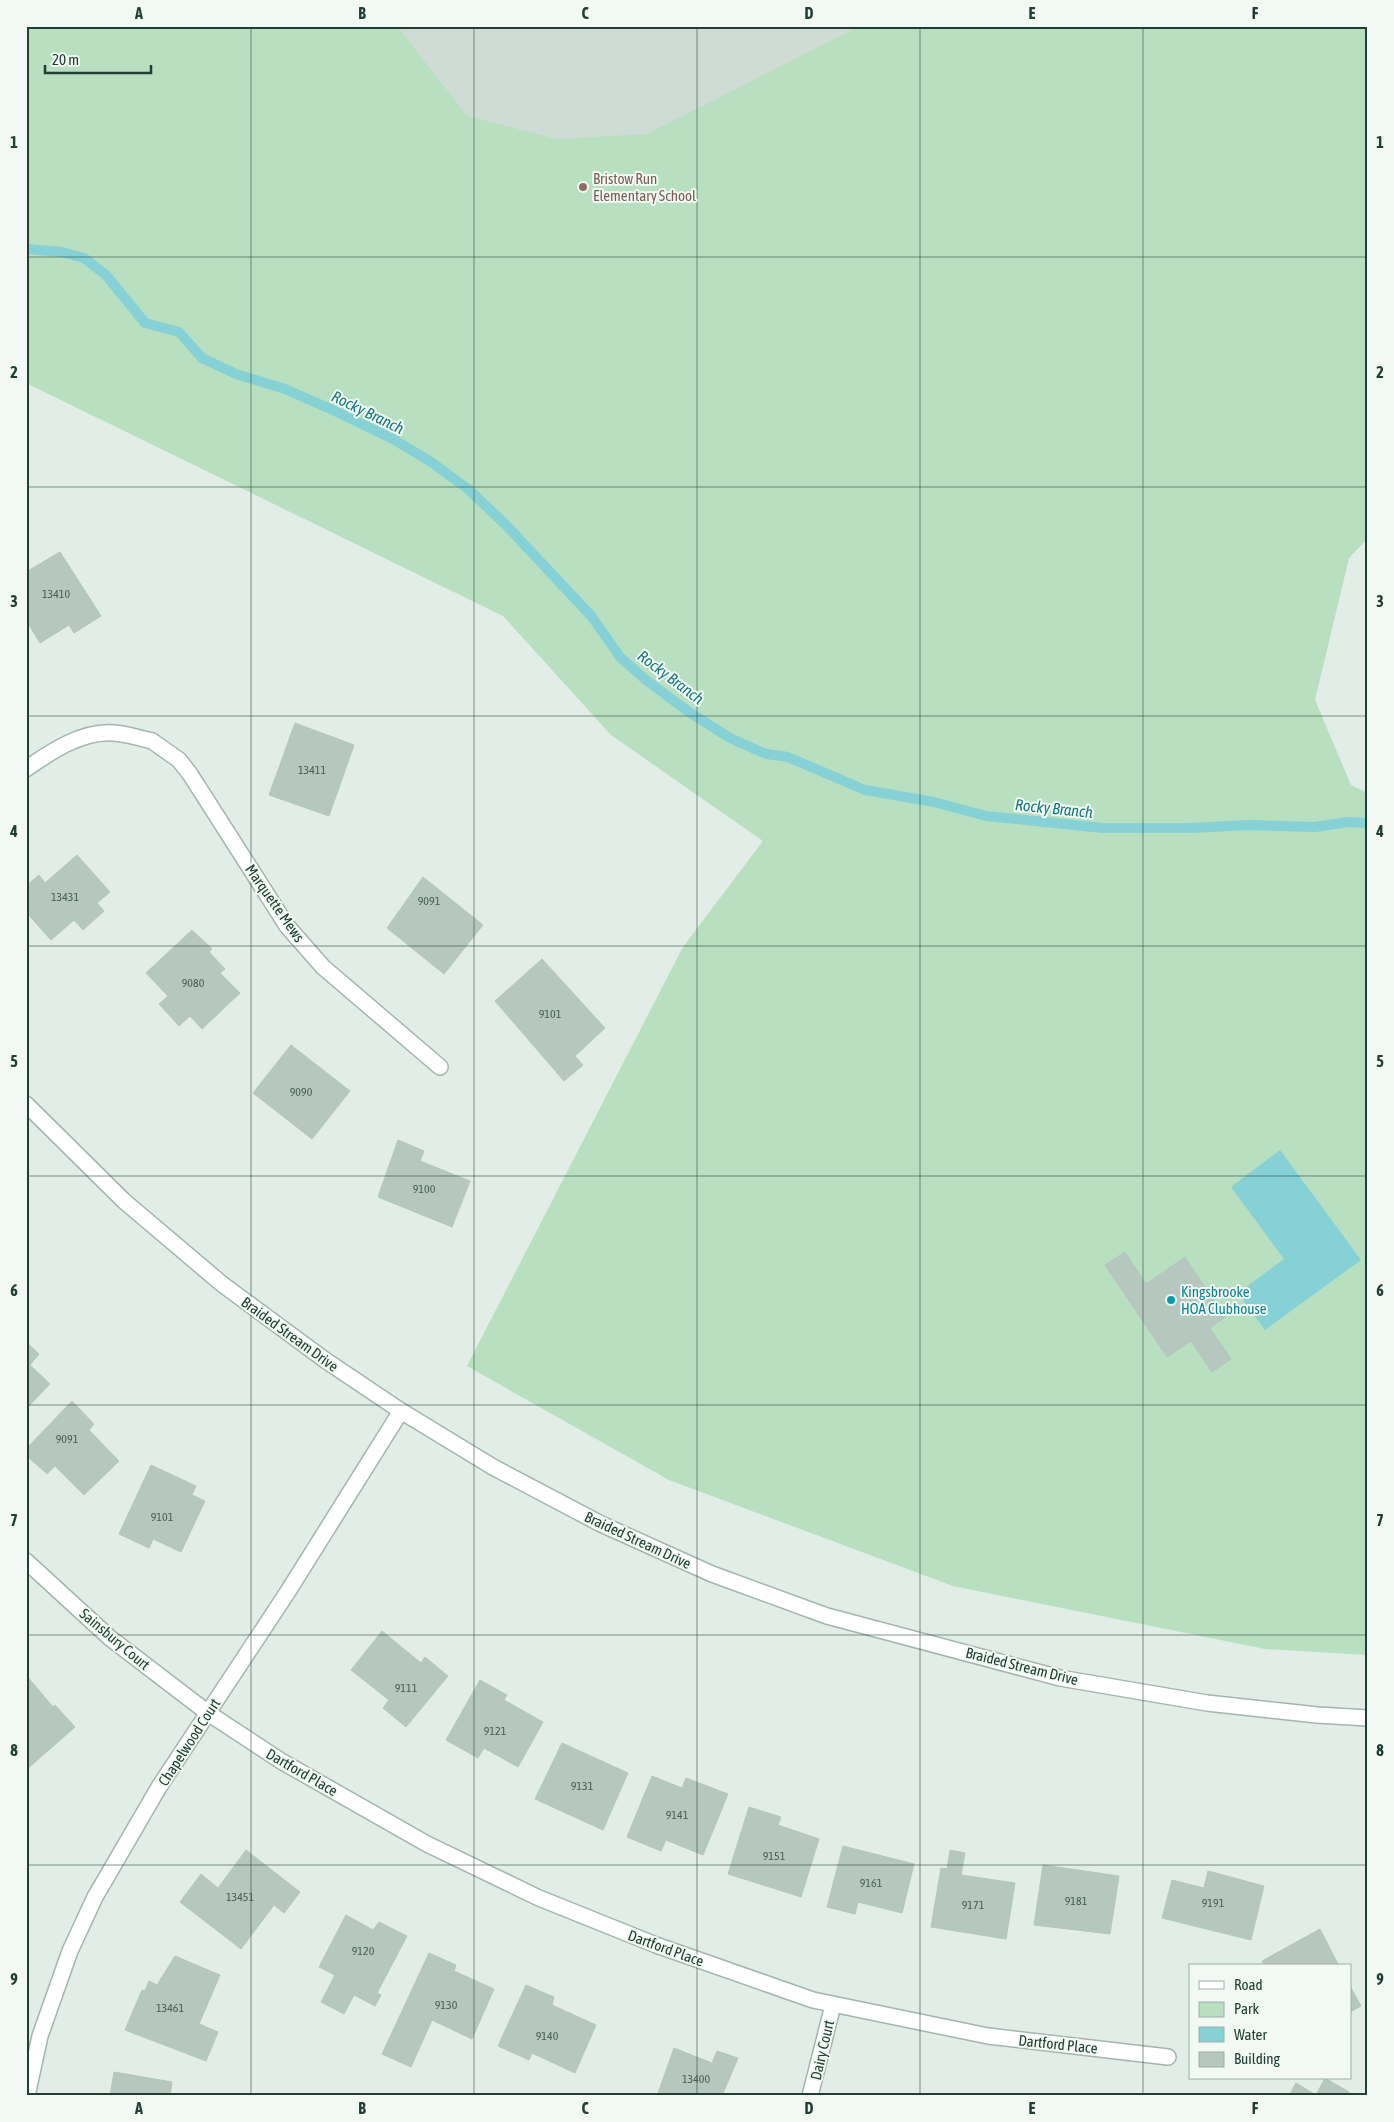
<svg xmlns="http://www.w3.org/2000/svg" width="1394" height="2122" viewBox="0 0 1394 2122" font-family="'Asap Condensed',sans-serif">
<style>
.built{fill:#cfdcd5}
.green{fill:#b8dfbf}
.water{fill:#85d1d5}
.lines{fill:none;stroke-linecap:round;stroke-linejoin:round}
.stream{stroke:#85d1d5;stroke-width:10}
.building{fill:#b6c7bf;stroke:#b3c7bc}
.lane-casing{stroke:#a3b5ad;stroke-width:18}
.street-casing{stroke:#a3b5ad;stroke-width:18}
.lane{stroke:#fff;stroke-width:15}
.street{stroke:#fff;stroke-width:15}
.grid{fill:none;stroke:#203e33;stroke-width:1;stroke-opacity:0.55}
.education-dot{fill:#8d6e63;stroke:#f2f9f4;stroke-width:2}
.culture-dot{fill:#0f9aa8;stroke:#f2f9f4;stroke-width:2}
.labels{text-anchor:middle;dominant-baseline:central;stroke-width:4;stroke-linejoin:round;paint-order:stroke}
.number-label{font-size:12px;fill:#466056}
.education-label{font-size:15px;fill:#785e54;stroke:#f2f9f4;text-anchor:start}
.street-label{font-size:15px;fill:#203e33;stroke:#f2f9f4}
.culture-label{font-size:15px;fill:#0d838f;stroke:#f2f9f4;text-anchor:start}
.water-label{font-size:16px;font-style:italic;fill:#16787e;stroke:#f2f9f4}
.neatline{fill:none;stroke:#203e33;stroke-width:2}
.grid-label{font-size:16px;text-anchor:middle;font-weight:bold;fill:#203e33}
</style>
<rect width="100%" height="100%" fill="#e1ede6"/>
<polygon class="built" points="26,26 1087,26 765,202"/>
<polygon class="green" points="26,26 397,26 467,116 557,139 647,134 860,26 1368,26 1368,538 1349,558 1315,700 1351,785 1368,793 1368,1655 1265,1649 953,1586 669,1480 467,1366 683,947 763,841 611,735 503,616 26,383"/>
<polygon class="water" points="1280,1150 1361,1260 1265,1330 1238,1293 1284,1259 1231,1187"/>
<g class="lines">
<polyline class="stream" points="26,249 62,252 84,258 106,275 145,323 179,332 202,358 236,374 285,389 335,411 393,439 431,462 468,489 506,525 592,617 620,657 646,680 689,712 730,738 766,754 788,757 865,790 934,802 986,816 1103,828 1191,828 1249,825 1315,827 1348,822 1368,823"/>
</g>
<g class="building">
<polygon points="60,552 101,616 74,633 69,625 40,643 26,620 26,572"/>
<polygon points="295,723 354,745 329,816 269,795"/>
<polygon points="77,855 110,892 97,903 104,911 83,930 74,920 51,940 26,912 26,886 39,875 45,883"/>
<polygon points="423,877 483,925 444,974 387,928"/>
<polygon points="192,930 212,949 209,952 225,969 220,973 240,993 202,1029 190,1016 179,1026 159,1004 168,996 146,973"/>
<polygon points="542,959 605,1028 575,1056 583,1065 564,1081 495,1001"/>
<polygon points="291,1045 350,1091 312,1139 253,1093"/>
<polygon points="398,1140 424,1151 420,1161 470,1181 452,1227 378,1197"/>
<polygon points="1125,1252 1146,1284 1185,1257 1225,1317 1210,1328 1231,1359 1212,1372 1191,1341 1167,1357 1105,1265"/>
<polygon points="26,1342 39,1354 30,1365 50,1384 26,1409"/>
<polygon points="72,1401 94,1424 89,1430 119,1461 84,1495 55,1466 47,1474 26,1455 26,1449"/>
<polygon points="151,1465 196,1486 192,1495 205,1501 181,1552 153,1539 149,1548 119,1534"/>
<polygon points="382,1631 421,1663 425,1657 448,1676 406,1727 383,1708 389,1700 351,1670"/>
<polygon points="26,1675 53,1707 55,1705 75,1727 26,1770"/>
<polygon points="480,1680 507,1695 504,1700 543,1722 518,1767 484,1748 478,1758 446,1740"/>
<polygon points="562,1743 628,1773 603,1830 535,1799"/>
<polygon points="652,1776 682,1788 686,1778 728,1794 703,1855 666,1840 661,1851 627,1837"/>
<polygon points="749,1807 781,1817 778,1825 819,1839 801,1897 728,1874"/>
<polygon points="843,1846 914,1864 902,1913 858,1902 855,1914 827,1907"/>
<polygon points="246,1850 300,1892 284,1913 274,1905 241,1949 180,1902 201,1874 218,1888"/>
<polygon points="950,1850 965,1853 961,1875 1015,1883 1006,1939 931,1927 941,1868 947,1869"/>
<polygon points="1043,1865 1119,1876 1110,1934 1034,1925"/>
<polygon points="1208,1871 1264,1886 1251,1940 1162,1918 1172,1880 1204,1888"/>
<polygon points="346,1915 373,1930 379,1922 407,1936 377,1993 381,1995 375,2006 354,1995 344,2014 321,2002 335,1975 319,1967"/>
<polygon points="1320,1929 1339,1966 1265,1966 1262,1961"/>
<polygon points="429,1953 456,1965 454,1971 494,1989 472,2039 432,2020 411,2067 382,2054"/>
<polygon points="175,1956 220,1975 199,2024 218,2032 206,2061 125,2030 142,1990 145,1991 149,1981 157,1985"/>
<polygon points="526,1985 554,1997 552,2005 596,2025 575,2073 532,2053 529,2060 498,2046"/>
<polygon points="1350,1986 1361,2006 1350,2012"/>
<polygon points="674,2048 712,2063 717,2051 738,2058 722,2096 657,2096"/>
<polygon points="114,2072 172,2082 170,2096 110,2096"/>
<polygon points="1325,2078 1349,2092 1347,2096 1289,2096 1296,2083 1316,2095"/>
</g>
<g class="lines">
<g class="lane-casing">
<polyline id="lane" points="152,741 179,760 190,774 287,926 323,967 440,1067"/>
</g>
<g class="street-casing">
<g id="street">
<path d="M26,769C50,752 83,730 114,733C127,734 140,738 152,741"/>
<polyline points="26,1104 124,1201 222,1284 325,1360 401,1411 493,1467 601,1524 712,1574 827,1616 1060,1678 1207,1703 1317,1715 1368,1718"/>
<polyline points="26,1561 110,1638 208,1713 281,1761 427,1844 539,1898 656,1945 813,2000 988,2036 1168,2057"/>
<polyline points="27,2096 40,2036 70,1951 95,1897 159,1787 287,1593 401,1411"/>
<polyline points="810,2096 833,2005"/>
</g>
</g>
<use href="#lane" class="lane"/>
<use href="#street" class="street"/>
</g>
<path class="grid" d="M251,26V2096M474,26V2096M697,26V2096M920,26V2096M1143,26V2096M26,257H1368M26,487H1368M26,716H1368M26,946H1368M26,1176H1368M26,1405H1368M26,1635H1368M26,1865H1368"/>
<circle class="education-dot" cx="583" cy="187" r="5"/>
<circle class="culture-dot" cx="1171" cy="1300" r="5"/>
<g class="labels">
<g class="number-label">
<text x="56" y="594">13410</text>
<text x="312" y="770">13411</text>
<text x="65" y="897">13431</text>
<text x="429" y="901">9091</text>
<text x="193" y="983">9080</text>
<text x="550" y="1014">9101</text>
<text x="301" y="1092">9090</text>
<text x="424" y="1189">9100</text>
<text x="67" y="1439">9091</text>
<text x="162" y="1517">9101</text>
<text x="406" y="1688">9111</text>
<text x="495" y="1731">9121</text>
<text x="582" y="1786">9131</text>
<text x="677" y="1815">9141</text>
<text x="774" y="1856">9151</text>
<text x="871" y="1883">9161</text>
<text x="240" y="1897">13451</text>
<text x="1076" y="1901">9181</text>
<text x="1213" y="1903">9191</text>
<text x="973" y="1905">9171</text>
<text x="363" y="1951">9120</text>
<text x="446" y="2005">9130</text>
<text x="170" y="2008">13461</text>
<text x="547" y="2036">9140</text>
<text x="696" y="2079">13400</text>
</g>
<g class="education-label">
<text x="593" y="178">Bristow Run<tspan x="593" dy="17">Elementary School</tspan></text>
</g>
<g class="street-label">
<text transform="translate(275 903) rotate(55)">Marquette Mews</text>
<text transform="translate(290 1334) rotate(36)">Braided Stream Drive</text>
<text transform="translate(638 1540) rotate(25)">Braided Stream Drive</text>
<text transform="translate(115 1639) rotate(40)">Sainsbury Court</text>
<text transform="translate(1022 1666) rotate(14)">Braided Stream Drive</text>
<text transform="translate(189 1742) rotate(-57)">Chapelwood Court</text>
<text transform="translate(302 1772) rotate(30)">Dartford Place</text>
<text transform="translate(666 1948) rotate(20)">Dartford Place</text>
<text transform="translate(1058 2044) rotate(6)">Dartford Place</text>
<text transform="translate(822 2050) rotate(-77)">Dairy Court</text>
</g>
<g class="culture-label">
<text x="1181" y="1291">Kingsbrooke<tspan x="1181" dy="17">HOA Clubhouse</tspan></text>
</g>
<g class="water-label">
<text transform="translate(368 412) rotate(26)">Rocky Branch</text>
<text transform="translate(671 677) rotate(37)">Rocky Branch</text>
<text transform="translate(1054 808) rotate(6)">Rocky Branch</text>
</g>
</g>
<rect width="1394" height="2122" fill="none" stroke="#f2f9f4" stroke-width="55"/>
<rect x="1189" y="1964" width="162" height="115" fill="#f2f9f4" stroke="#9eaea7"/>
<rect x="1199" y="1981" width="25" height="8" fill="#ffffff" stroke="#9eaea7"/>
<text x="1234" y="1990" font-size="15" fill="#203e33">Road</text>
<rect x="1199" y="2002" width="25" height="15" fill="#b8dfbf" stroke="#9eaea7"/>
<text x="1234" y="2014" font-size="15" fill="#203e33">Park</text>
<rect x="1199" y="2027" width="25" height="15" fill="#85d1d5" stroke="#9eaea7"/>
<text x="1234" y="2040" font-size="15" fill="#203e33">Water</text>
<rect x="1199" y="2052" width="25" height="15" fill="#b6c7bf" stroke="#9eaea7"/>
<text x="1234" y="2064" font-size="15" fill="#203e33">Building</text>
<path d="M45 65v8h106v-8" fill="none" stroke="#203e33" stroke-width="2.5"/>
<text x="52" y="65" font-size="15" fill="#203e33" stroke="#f2f9f4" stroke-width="4" paint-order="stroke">20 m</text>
<rect x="28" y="28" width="1338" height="2066" class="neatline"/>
<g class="grid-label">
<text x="139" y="19">A</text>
<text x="362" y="19">B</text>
<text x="585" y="19">C</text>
<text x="809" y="19">D</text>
<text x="1032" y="19">E</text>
<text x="1255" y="19">F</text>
<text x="14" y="148">1</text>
<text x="1380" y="148">1</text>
<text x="14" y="378">2</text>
<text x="1380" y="378">2</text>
<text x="14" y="607">3</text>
<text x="1380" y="607">3</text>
<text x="14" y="837">4</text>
<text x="1380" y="837">4</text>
<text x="14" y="1067">5</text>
<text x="1380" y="1067">5</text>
<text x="14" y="1296">6</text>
<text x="1380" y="1296">6</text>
<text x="14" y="1526">7</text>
<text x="1380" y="1526">7</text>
<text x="14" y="1756">8</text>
<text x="1380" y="1756">8</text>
<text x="14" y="1985">9</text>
<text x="1380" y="1985">9</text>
<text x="139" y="2114">A</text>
<text x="362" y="2114">B</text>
<text x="585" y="2114">C</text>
<text x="809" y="2114">D</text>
<text x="1032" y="2114">E</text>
<text x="1255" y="2114">F</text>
</g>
</svg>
